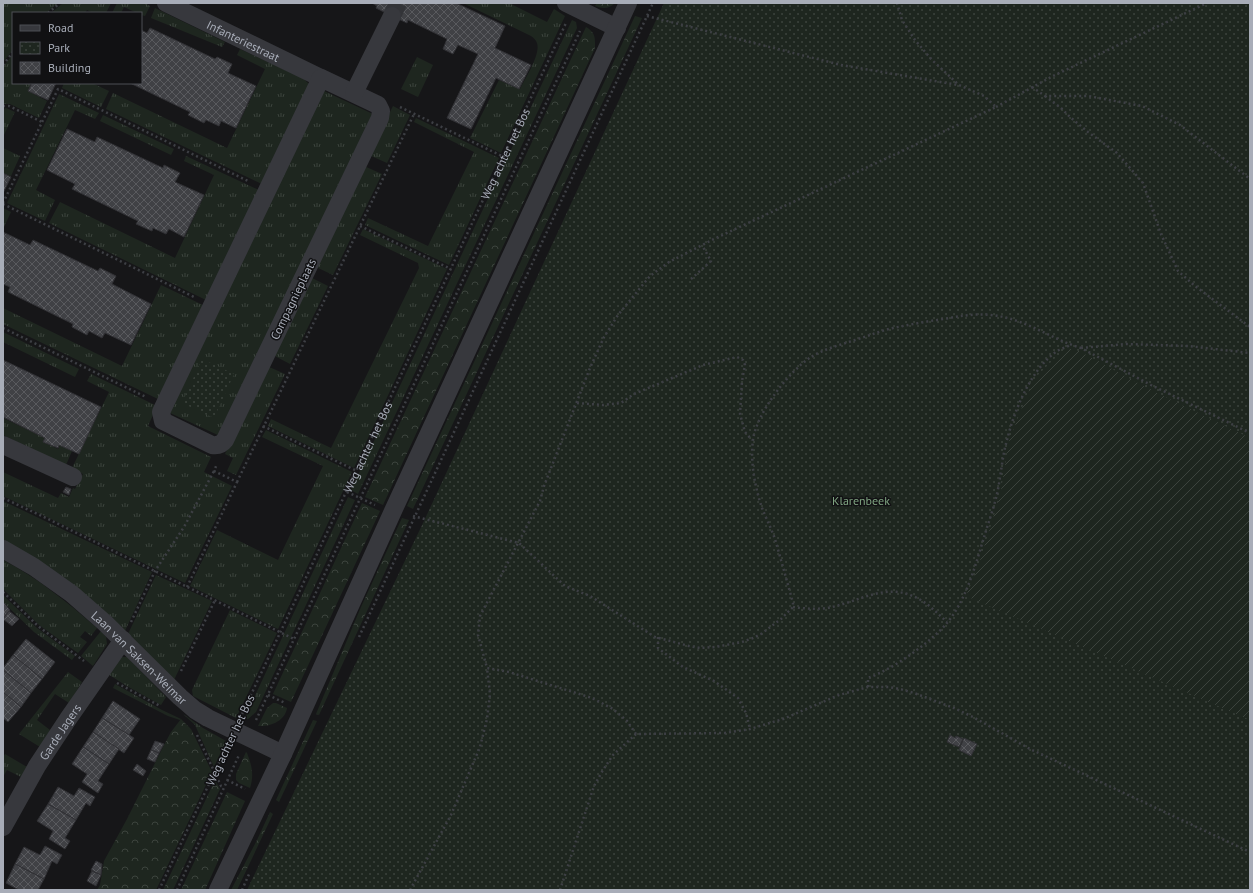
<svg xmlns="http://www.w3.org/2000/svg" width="1253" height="893" viewBox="0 0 1253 893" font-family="'PT Sans',sans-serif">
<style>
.grass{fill:url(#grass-tufts)}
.forest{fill:url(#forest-crowns)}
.park{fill:url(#park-dots)}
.garden{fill:url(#garden-furrows)}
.building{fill:url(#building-cross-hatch);stroke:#303034}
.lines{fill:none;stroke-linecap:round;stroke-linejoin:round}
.minor-tunnel{stroke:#333438;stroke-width:18;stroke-dasharray:18 9;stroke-linecap:butt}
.path{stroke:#3d3f44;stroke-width:2.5;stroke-dasharray:2 3;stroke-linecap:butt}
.minor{stroke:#37383d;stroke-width:18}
.labels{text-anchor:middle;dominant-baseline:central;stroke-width:3;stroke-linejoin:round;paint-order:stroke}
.street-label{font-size:12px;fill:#a8adb8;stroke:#111113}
.park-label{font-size:12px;fill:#7fa381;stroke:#111113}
</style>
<defs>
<pattern id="grass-tufts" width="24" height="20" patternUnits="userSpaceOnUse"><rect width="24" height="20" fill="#1e261f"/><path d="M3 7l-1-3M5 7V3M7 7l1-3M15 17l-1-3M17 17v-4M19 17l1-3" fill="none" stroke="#3c433d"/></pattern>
<pattern id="forest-crowns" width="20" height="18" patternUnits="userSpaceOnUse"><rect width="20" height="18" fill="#1e261f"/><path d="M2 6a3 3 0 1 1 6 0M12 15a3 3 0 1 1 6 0" fill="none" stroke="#3c433d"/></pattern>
<pattern id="park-dots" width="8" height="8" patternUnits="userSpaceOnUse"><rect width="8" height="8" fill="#1e261f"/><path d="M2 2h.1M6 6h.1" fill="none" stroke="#3c433d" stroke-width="1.8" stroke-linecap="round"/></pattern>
<pattern id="garden-furrows" width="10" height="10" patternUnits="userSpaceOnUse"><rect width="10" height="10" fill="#1e261f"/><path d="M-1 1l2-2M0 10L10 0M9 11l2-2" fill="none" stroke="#3c433d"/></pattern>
<pattern id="building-cross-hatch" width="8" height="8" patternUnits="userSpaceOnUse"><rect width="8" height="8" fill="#404145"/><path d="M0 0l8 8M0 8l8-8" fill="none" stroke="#595a5e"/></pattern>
</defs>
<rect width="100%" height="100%" fill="#161618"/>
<g class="grass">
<polygon points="3,3 58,3 46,13 13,13 13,50 3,62"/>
<polygon points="63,3 111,3 106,13 93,13 87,10 85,13 51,13"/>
<polygon points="117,3 145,3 150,6 145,16 141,15 141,13 137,13 124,7 121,13 112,13"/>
<path d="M463,3H509L547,22L554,9L565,16L501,153L470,138L499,80L520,89C525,79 541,54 537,43C536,40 534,38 531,36Z"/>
<polygon points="155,8 225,42 222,47 151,18"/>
<polygon points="572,20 576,22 577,28 358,494 351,490"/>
<polygon points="240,49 304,79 310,85 264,185 106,109 113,93 227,148 265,69 237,55"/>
<polygon points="13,54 13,83 31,83 28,91 47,101 39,118 10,104 3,104 3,67"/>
<polygon points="417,57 433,65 418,97 401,89"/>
<polygon points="64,83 92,83 109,91 101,107 62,88"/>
<polygon points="324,91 375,115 220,436 168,412"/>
<polygon points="59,94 99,113 95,119 75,110 36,190 55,200 45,221 7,203"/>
<polygon points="393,106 410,115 387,163 369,155"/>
<polygon points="6,108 15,112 3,137 3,109"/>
<polygon points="103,115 174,149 171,155 100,121"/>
<polygon points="416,118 499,158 449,265 365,225 368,218 428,246 474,152 414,122"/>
<polygon points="3,148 20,156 11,176 3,173"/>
<polygon points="186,156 261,191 208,301 49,223 60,202 175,258 214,175 184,161"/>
<polygon points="364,166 382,174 333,275 316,267"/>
<polygon points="3,208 11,212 3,229"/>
<polygon points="363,229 447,269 354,468 268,426 271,419 331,448 419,268 418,263 360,235"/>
<polygon points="310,277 328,286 290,364 273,355"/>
<polygon points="161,285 205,306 160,400 3,324 3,308 122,366"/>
<polygon points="3,332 79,369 75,377 3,342"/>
<polygon points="267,366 285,374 236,475 227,471 233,458 225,454"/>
<polygon points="91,374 157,406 148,426 211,457 204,472 232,486 185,583 3,496 3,472 58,498 61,493 69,497 73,488 75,489 83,474 72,468 109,392 87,381"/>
<polygon points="3,418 45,438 43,442 58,449 60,445 72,451 66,465 3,435"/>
<polygon points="266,430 352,472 278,629 190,586 217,530 278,560 323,466 262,437"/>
<polygon points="348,497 355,500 256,712 248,719 244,719"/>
<polygon points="3,501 152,572 125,631 17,548 3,540"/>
<path d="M3,560C38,578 68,603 97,628L91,636L85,631L80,637L87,642L78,653L39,625L3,589Z"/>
<polygon points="156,575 212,601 174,680 128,634"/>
<polygon points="3,595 37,628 75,656 72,660 34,632 3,602"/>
<polygon points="230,610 277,633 236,718 193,696 192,690"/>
<polygon points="101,631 106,637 107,644 93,666 81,656"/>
<polygon points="121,657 127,657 166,697 161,705 125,685 108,674"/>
<polygon points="68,672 82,682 69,703 55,694 37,720 50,730 40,747 19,734"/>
<polygon points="115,684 162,710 181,719 180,720 168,716 113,688"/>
<polygon points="183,714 203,728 226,741 214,767 195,725"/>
<polygon points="5,754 27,767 21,777 7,770 3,777 3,757"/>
</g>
<g class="forest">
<path d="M597,3H615C609,9 603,9 595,6Z"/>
<polygon points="635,16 642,18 413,509 407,506"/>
<path d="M586,27C596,33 595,38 595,48L383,505L365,497Z"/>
<polygon points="362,503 380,511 291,702 273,694"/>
<polygon points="402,518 409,520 319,715 316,714 361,607"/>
<path d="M273,703H276L287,708C285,721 270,727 258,726L267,708Z"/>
<polygon points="181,719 191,729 212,772 156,890 97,890 100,885 104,861 127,819 164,745 171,732"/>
<polygon points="313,720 317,721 279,802 276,800"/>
<path d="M246,752L247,753C252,766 254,775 250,788L239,783L236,780V774Z"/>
<polygon points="215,780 220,789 173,890 163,890"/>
<polygon points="227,792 245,801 205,890 181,890"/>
<polygon points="270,812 273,814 237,890 231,890 257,840"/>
</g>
<g class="park">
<polygon points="664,3 1250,3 1250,890 247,890 424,521"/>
<polygon points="202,359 234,374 214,418 182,403"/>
</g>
<polygon class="garden" points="1070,349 1079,351 1149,389 1250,438 1250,720 966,596 977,570 1000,496 1009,441 1027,395 1037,376 1053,360 1061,353"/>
<g class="building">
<polygon points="372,3 456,3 505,26 495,48 531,65 519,89 496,78 471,129 447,118 478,54 458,45 453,54 443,49 447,39 408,20 407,23 392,16 376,8 377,6"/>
<polygon points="150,28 215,59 217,57 232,64 228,73 256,86 236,128 221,121 219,126 206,120 204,123 188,115 190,112 130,83 141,83 141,30 147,33"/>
<polygon points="32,83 56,83 48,100 28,91"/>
<polygon points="67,129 95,142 97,137 163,168 164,165 180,173 175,182 204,195 184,237 169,229 166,234 153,228 152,231 136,224 138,221 72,189 75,184 47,170"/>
<polygon points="3,173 11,177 3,193"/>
<polygon points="3,232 30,245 33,240 98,271 100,268 116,276 112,284 151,304 131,345 105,333 102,338 89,331 87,335 72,327 73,324 8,292 10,287 3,284"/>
<polygon points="3,360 101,407 79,454 59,445 58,448 43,442 45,438 3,417"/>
<polygon points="66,487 71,489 69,495 63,492"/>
<polygon points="3,602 10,610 3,619"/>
<polygon points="9,611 19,619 12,626 3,619"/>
<polygon points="26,639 55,662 42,679 13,655"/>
<polygon points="13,655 42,679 31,693 3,670 3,668"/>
<polygon points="3,670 31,693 21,707 3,692"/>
<polygon points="3,692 21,707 8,722 3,718"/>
<polygon points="113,701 140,719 129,735 102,718"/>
<polygon points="102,718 134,738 124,753 93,732"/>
<polygon points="93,732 119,749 109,764 83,747"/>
<polygon points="950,735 955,738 956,736 963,739 959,747 947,742"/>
<polygon points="964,738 977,744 971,756 959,750"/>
<polygon points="155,741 164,744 159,753 151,750"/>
<polygon points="83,747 109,764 98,781 103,784 98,793 82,782 87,774 72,764"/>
<polygon points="151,750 159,753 155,762 147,759"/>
<polygon points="137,764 146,771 143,776 133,770"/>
<polygon points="58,787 74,796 79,788 95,797 90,806 86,803 76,820 48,804"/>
<polygon points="48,804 76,820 65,838 70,841 65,849 49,839 53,831 37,821"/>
<polygon points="45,846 62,855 57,864 52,861 44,879 15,864 24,847 40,855"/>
<polygon points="96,861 102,864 101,875 91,870"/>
<polygon points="15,864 44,879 38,890 19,890 6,883"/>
<polygon points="92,871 101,875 96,886 87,881"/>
</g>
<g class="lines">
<polyline class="minor-tunnel" points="392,16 398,3"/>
<g class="path">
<polyline points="48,13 60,3"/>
<polyline points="647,16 841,65 958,85"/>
<polyline points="3,65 13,52"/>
<polyline points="1032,87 1045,96 1088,96 1142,106 1180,125 1250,179"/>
<polyline points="1045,96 1061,108 1070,117 1088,132 1117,153 1143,183 1161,234 1178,271 1195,286 1250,327"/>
<polyline points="3,106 9,106 42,122"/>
<polyline points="400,107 504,157"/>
<polyline points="996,107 1053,76 1207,3"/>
<polyline points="3,203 58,89 250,182"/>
<polyline points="3,204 194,297"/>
<polyline points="360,226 451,269"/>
<polyline points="691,279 711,261 702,245"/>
<polyline points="3,328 146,397"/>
<polyline points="1081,348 1126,344 1188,346 1250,353"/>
<polyline points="577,403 603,405 621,403 634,394 703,365 737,357 743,360 745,365 742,381 740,414 745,432 752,440"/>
<polyline points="263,426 357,471"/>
<polyline points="237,482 414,114"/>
<polyline points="347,492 375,505"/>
<polyline points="3,498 44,517 294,639"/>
<path d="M413,516L519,543L565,586L590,596L655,637L689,646L700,648L715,647L742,642L753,638L761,634L781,619L793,607V603C787,581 781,560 775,539C771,528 766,518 762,508C755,487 750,462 753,440C756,414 789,371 811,357C824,349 840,345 855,340C868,336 880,331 893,328C908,325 923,322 937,320C956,317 973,313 991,315C1024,318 1051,339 1081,348L1151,385L1250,433"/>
<polyline points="187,587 237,482 214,471 217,464"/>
<polyline points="3,592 38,626 84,661"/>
<path d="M793,607C807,609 822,610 836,606C860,600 885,585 910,595C925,600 936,612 947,622"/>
<polyline points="131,622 155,571 184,527 214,471"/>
<polyline points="359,637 653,3"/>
<polyline points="658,637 658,648 683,667 714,681 738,698 746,713 750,729"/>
<polyline points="181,671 215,600"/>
<polyline points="117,683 160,706"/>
<path d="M868,687V678C893,669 930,643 947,623C967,599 976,563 985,534C989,521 994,507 997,494C1001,476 1002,457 1007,440C1014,411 1032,366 1059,350C1063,348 1067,347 1070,345"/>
<polyline points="268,695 285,703"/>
<path id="s1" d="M242,714L566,23"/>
<polyline points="256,720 580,31"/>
<polyline points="636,734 627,721 613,709 592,698 509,672 487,668 478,635 480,616 540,501 544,486 590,368 604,337 618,315 650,276 669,262 714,239 996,107 984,96 959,85 932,60 915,40 902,20 897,3"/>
<polyline points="197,735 221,786 224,787"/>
<polyline points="227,780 245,789"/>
<polyline points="159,890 226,748"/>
<polyline points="177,890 239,755"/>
<polyline points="242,890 250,872"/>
<polyline points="410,890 451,815 480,747 487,719 490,694 487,668"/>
<polyline points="560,890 594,786 603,770 613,755 636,734 725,733 750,729 783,719 839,695 868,687 889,687 900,689 914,693 954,708 973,717 1030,749 1250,852"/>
</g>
<g class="minor">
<path id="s2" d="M166,3L321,78"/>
<polyline points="566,3 617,28"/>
<path d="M321,78L378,105L381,111L380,118L225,440C222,444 218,446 212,445L163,421L161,412Z"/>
<polyline points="354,93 392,16"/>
<polyline points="3,445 73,477"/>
<path id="s3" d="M3,549L34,567L72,594L105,623L180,697L195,710L208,718L283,754"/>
<path id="s4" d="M3,827L37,766L68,719L123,640"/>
<polyline points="218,890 283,754 393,511 628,3"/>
</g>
</g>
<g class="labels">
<g class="street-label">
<text stroke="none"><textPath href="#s2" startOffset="86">Infanteriestraat</textPath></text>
<text stroke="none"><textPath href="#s1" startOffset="619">Weg achter het Bos</textPath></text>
<text transform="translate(293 299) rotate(-64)">Compagnieplaats</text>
<text stroke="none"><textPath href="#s1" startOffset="295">Weg achter het Bos</textPath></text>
<text stroke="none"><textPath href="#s3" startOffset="175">Laan van Saksen-Weimar</textPath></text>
<text stroke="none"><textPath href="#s4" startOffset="111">Garde Jagers</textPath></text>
<text transform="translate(230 740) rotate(-65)">Weg achter het Bos</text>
</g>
<g class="park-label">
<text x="861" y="500">Klarenbeek</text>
</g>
</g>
<rect width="1253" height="893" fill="none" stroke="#a8adb8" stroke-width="8"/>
<rect x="12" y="12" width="130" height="72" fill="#111113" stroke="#4d4f55"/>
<rect x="20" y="25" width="20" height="6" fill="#37383d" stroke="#4d4f55"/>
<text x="48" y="32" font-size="12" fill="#a8adb8">Road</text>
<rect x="20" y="42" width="20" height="12" fill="url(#park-dots)" stroke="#4d4f55"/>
<text x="48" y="52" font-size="12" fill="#a8adb8">Park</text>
<rect x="20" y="62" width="20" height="12" fill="url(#building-cross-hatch)" stroke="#4d4f55"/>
<text x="48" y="72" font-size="12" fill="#a8adb8">Building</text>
</svg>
